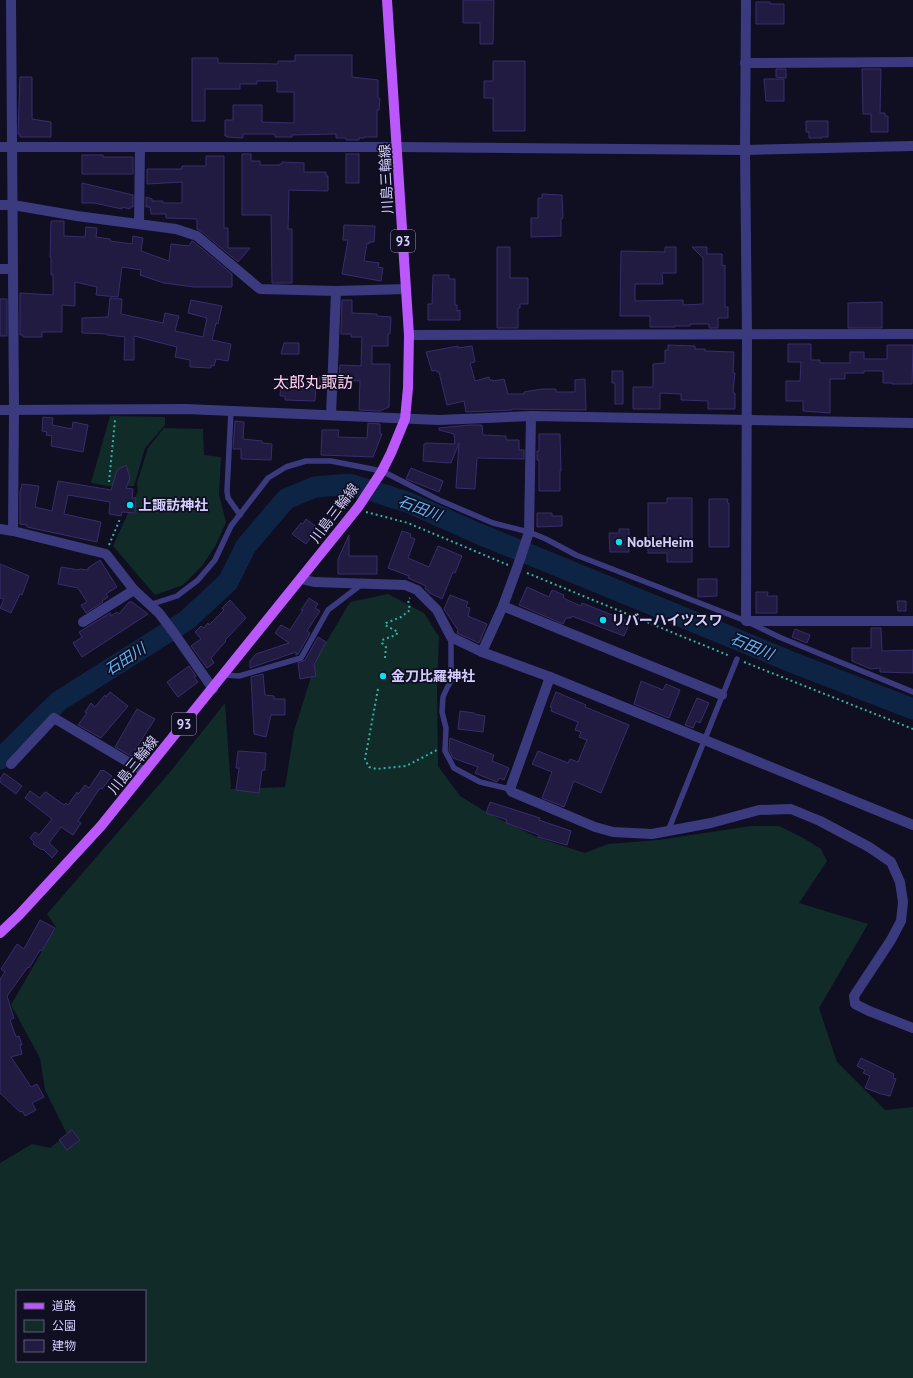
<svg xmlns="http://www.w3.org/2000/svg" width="913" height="1378" viewBox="0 0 913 1378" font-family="'PT Sans','Noto Sans JP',sans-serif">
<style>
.green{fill:#112b29;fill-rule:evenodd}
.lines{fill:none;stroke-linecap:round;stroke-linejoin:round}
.river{stroke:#0d2445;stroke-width:21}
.building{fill:#211a41;stroke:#382d6d}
.path{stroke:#31b0a5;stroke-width:2;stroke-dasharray:2 3;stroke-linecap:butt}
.service{stroke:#3b3a7f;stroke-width:5.5}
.minor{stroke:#3b3a7f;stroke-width:10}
.primary{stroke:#bb58fb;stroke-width:10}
.poi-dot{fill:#06e0f3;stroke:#100e21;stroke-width:1.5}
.labels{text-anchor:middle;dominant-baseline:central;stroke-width:3.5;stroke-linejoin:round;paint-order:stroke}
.shield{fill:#100e21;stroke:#9894bc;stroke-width:1}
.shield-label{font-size:13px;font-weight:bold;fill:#d3cefe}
.street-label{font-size:14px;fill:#d3cefe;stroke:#100e21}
.poi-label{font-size:14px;font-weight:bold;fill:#d3cefe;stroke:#100e21;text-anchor:start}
.water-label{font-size:15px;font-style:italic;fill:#5fb6fb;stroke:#100e21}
.quarter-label{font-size:16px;fill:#fed0ee;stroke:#100e21}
</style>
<rect width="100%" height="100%" fill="#100e21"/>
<g class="green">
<polygon points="110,416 165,417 165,425 145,448 134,486 107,486 91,483"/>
<polygon points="164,428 203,429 204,455 221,457 219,495 226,522 216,545 202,566 183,585 155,595 113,546 138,491 137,483 148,448"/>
<path d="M388,594L424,613L439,637L437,686L438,766L460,796L491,815L539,838L585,853L608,844L658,840L751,826H779L805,839L821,849L827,861L799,903L868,924L819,1008L837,1062L885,1110L913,1107V1378H0V1163L32,1144L50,1148L67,1134L45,1090L40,1058L11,1005L56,927L47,914L170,772L225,703L231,789L285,787L294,731L317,658L350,602ZM17,1291H145V1361H17Z"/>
</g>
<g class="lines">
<polyline class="river" points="0,759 59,701 187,620 228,582 246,546 286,499 315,487 350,484 407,502 477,533 794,663 913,709"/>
</g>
<g class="building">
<polygon points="463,0 494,0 493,44 480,44 480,23 463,23"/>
<polygon points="756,2 770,2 770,4 784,4 784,24 756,24"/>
<polygon points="295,55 352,55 352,77 378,80 378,98 380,99 379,110 377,110 377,137 364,137 364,138 359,138 359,140 346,140 346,138 336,138 336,134 292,135 292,137 275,137 275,134 243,134 243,138 227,137 227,136 225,136 225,120 233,120 233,105 262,105 262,122 294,123 294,92 277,92 277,81 257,81 257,84 240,84 240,89 205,89 205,121 192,121 192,58 218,58 218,63 278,64 278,61 295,61"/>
<polygon points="493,61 525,61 525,131 493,131 493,98 484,98 484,81 493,81"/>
<polygon points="776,69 786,69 786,78 776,77"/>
<polygon points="862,69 881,69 880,113 885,113 885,116 888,116 888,132 871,132 871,114 863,114"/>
<polygon points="20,77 32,77 32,119 51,122 51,137 20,137 20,134 18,134"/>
<polygon points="764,79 784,79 784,101 766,101"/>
<polygon points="806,121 828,121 828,137 822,137 822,138 809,138 809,132 806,132"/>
<polygon points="242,154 251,154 251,161 260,161 260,165 280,165 280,164 282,164 282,162 304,163 304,172 326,172 326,176 328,176 328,191 289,190 288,229 292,229 292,283 272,283 271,215 242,215"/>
<rect x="346" y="154" width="13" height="29"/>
<polygon points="82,155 103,155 103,157 133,157 133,174 82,174"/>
<polygon points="206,156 224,156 224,228 228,228 228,248 250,248 238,262 201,231 197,229 197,219 166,218 166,214 151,214 150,207 146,207 146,197 152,199 152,201 163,201 163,203 182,203 182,182 147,184 147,169 182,169 182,166 206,166"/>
<polygon points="82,183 133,195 133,207 130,207 130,209 122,207 122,209 94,203 82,203"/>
<polygon points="542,194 562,195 563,218 561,219 561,236 531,237 531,218 538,218 538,198 542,198"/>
<polygon points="51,221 64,221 64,236 85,237 86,227 97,228 96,237 110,239 110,241 132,244 133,236 143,238 141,251 169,261 171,244 189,246 192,241 194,242 232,274 232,287 194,287 164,283 140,275 141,270 122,267 118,297 96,295 97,287 75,282 75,306 62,305 62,332 42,332 42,337 23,337 23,335 20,335 20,293 53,295 53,275 51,275 51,257 50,257"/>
<polygon points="344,225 375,226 374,242 369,242 369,244 367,243 364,261 379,263 378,267 383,268 381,281 342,274 348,240 343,240"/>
<polygon points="497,247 510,247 510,278 528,278 528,304 520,304 520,308 518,308 518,328 497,328"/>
<polygon points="665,247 676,247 676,273 662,273 663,284 635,284 635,301 683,300 683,305 703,304 703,258 692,247 707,247 707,254 722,254 722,266 725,265 725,307 728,307 728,318 718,318 718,328 709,328 709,324 690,324 690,326 675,326 675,327 650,327 650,316 620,316 621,251 665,252"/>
<polygon points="433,275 449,275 449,279 455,279 455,305 457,305 457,311 460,310 460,320 428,320 428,304 432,304"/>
<polygon points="110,298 122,299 121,314 163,323 165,313 179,316 175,331 203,337 207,318 188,313 191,300 222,306 218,324 216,323 212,340 231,344 228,361 216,359 214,366 211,365 211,368 190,367 190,360 175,357 177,347 134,336 134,360 124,360 125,337 107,335 107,334 82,333 82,318 108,317"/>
<rect x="0" y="299" width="7" height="37"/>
<polygon points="342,300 352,300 352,313 377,314 377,316 391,317 390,334 388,334 388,346 372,346 372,364 390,364 389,407 380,411 359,410 360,381 339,380 340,365 361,366 362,337 351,337 351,334 341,334"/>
<polygon points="882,302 882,328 848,328 848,303"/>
<polygon points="284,343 299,343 299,354 281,354"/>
<polygon points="788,344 811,344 811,360 820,360 820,363 850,363 850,352 864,352 864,359 887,359 887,345 913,345 912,384 892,384 892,383 883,383 883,371 864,371 864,373 845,373 845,379 830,379 830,413 803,411 803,401 786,401 786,381 800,381 801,362 788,362"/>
<polygon points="668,345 695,346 695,349 705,349 705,351 734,352 733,373 735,373 733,393 735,393 735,409 708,409 708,401 681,400 681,394 660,393 660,409 633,409 633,387 653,387 653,364 665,363 665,350 668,350"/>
<polygon points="458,346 458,348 472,346 475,362 470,363 475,381 489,377 490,380 493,380 493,381 504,379 508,394 524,394 524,392 542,389 556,389 556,392 575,392 575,380 585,379 586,410 512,409 512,410 466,412 464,401 447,405 439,372 437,372 436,370 432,371 426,352"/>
<polygon points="612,371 623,371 623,404 615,404 615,383 612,383"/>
<rect x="319" y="377" width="7" height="10"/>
<polygon points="281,380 296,380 296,384 316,384 315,401 285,400 285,396 280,396"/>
<polygon points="43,417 53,418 52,425 72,429 73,422 88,425 83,452 51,446 52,436 46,435 47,432 42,431"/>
<polygon points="235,421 244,422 243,439 262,441 262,443 272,444 271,460 241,459 241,449 233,449"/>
<polygon points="368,423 380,424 380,434 382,434 373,457 321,455 322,430 339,430 338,437 367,438"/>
<polygon points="469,425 482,425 483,435 506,436 506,440 519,440 519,450 524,450 524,459 477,458 475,489 456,488 459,443 451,463 423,461 424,444 426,444 426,443 455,444 454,434 439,430 439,428"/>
<polygon points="539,434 560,434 561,471 560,471 560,491 539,491 539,460 537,460 537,451 539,451"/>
<polygon points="126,465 130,478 126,488 133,489 132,498 136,498 135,513 122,512 121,516 109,514 110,502 68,495 64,514 101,522 97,542 27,527 27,525 20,524 20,492 22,484 39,486 35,507 52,511 58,481 111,490 117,470"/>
<polygon points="411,468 443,481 439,492 406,479"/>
<polygon points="667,498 692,498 692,562 667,562 667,553 648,553 648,503 667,503"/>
<polygon points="709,499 728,499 727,503 729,503 729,547 709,547"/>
<polygon points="537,513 552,513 552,516 562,516 562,526 537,527"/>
<polygon points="306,519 318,528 306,544 292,534 301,523 303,524"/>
<polygon points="619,529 629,529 629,552 610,552 609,533 619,533"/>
<polygon points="402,531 411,534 410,537 415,539 408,558 429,567 438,546 462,556 455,573 453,572 442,599 428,592 428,590 425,589 426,586 408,578 409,576 388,568"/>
<polygon points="349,535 349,556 377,556 377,574 338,574 338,559"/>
<polygon points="100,560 117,587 106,594 108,597 102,601 103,602 86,613 81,605 87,602 78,588 58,584 61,567 79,570 80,569 88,570 88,568"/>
<polygon points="0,564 29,576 22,595 20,594 11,613 0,608 4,599 0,598"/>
<polygon points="698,579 717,579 717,596 698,597"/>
<polygon points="527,587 549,597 552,590 564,595 563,598 581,606 582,603 630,622 624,636 572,616 571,618 566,618 563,624 519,605"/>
<polygon points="756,592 768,592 767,596 777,596 777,613 756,613"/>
<polygon points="450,595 468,602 466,607 470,608 468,616 487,624 479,643 457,633 458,630 444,609"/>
<polygon points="309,598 318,604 315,608 320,611 307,631 310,633 298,654 296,655 296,652 250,668 250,661 256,654 289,643 275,633 281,625 290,630 303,610 301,610"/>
<polygon points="230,600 246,618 225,640 226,641 211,658 214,663 207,668 191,646 201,639 195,632 201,626 204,628 208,623 209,625 224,610 222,608"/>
<polygon points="897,601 906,601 906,611 898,611"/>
<polygon points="129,602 132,602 148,614 82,657 73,643 82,637 79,632 110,613 111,616 117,612 119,614"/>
<polygon points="871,628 881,628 882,651 913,650 913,673 880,672 880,668 871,669 852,661 852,648 871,648"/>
<polygon points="795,629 810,635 807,643 792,637"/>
<polygon points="318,637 326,642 314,665 316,676 300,679 298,663 305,660"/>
<polygon points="189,666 196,676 194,677 198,682 178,697 167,682"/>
<polygon points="263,674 265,695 274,696 274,699 285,699 285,715 271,715 266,737 254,734 251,677"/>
<polygon points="641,681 663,690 666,684 680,690 669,718 634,704"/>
<polygon points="110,692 128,706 101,738 78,725 87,713 85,712 91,703 95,707 105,695 106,697"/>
<polygon points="556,692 586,705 585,707 629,725 601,793 574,781 564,807 542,798 552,772 532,764 538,751 568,763 570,759 578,762 587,740 579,737 581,732 575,730 578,722 551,711 552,708 550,707"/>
<polygon points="697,698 709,703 700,723 696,721 693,728 685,725"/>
<polygon points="137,709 155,719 131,756 115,747"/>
<polygon points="460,711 474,713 474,714 485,716 483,732 458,729"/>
<polygon points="450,738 494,755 492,761 509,768 504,780 499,778 497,782 475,773 478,767 453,758 449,750"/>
<polygon points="238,751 266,753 265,770 262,770 259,793 236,790 239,768 236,768"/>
<polygon points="101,770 102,771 103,770 112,776 102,789 100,788 78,821 81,823 73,835 61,827 49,843 58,851 52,858 43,849 42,850 33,844 34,842 30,838 35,832 39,835 52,819 25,798 30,791 40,798 44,793 46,792 64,805 66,803 68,805 77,792 78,794 80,792 85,785 89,788"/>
<polygon points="4,773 22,786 16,794 0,782 0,779"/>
<polygon points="490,802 540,818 539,820 571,831 567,845 538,837 539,835 506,823 507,820 486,813"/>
<polygon points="40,920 55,928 42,951 40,950 29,968 28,967 7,996 14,1018 10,1020 16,1037 19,1036 22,1045 20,1045 22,1054 11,1057 31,1087 37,1084 44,1097 32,1103 36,1110 25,1116 22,1111 20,1112 0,1093 0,979 5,972 1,969 17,944 24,949"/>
<polygon points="861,1058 894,1074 893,1078 896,1079 890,1096 881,1094 865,1088 870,1076 863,1073 865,1070 857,1066"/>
<polygon points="72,1130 80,1140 67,1150 59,1140"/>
</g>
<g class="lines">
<g class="path">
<polyline points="109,482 115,420"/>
<polyline points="366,512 408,523 508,565"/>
<polyline points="109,545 120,519"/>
<polyline points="527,573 730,656"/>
<polyline points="385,658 386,647 382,643 382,640 396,635 398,632 385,625 386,623 401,617 410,610 408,600 410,598"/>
<polyline points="744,662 913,729"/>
<polyline points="378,689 365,759 369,767 377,769 406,766 437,750"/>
</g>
<g class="service">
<polyline points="231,411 227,491 228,498 240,515"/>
<polyline points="149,605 177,596 198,580 215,560 231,526 268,478 286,467 306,461 331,461 382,471 439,500 493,523 529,532 546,539 576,555 746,621 779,637 913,692"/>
<polyline points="451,637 451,681 447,688 443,697 442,712 446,728 445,751 454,768 480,782 510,789"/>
<polyline points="224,675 239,676 301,658 328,610 362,584"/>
<polyline points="668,831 737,659"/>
</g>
<g class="minor">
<polyline points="11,0 14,410 13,531"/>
<polyline points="746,0 745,150 747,335 746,621 913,621"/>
<polyline points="745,63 913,62"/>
<polyline points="0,147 398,147 745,150 913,146"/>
<polyline points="0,205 13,205 77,216 176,229 197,236 260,289 336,291 406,289"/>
<polyline points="139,224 140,147"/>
<polyline points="0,269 13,269"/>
<polyline points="409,335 913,334"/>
<polyline points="0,410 186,409 439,420 531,416 913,423"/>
<polyline points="331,415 336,291"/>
<polyline points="0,529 13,531 106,554 134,590 159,613 174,633 213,689"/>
<polyline points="301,579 314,582 405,585 417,590 437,610 451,637 482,652 550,677 913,825"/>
<polyline points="503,606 722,695"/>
<polyline points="83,622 134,590"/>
<polyline points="482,652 503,606 517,568 529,532 531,416"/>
<polyline points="550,677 510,789 512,792 595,827 613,832 652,834 711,823 759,810 791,809 820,821 869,847 891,862 900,882 903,902 901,921 891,940 854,996 855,1004 869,1011 913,1028"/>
<polyline points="11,764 54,718 145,772"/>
</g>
<polyline class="primary" points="0,933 19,915 101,826 359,506 382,471 391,453 405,419 408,388 409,335 387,0"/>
</g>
<g class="poi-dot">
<circle cx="130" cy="505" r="4"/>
<circle cx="619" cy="542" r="4"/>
<circle cx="603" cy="620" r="4"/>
<circle cx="383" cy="676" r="4"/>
</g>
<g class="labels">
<g class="shield">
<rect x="391" y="230" width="24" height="22" rx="3"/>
<rect x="172" y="713" width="24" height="22" rx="3"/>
</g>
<g class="shield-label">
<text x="403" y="241">93</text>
<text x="184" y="724">93</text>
</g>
<g class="street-label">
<text transform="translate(386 179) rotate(-93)">川島三輪線</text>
<text transform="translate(334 513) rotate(-53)">川島三輪線</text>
<text transform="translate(133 765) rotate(-51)">川島三輪線</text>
</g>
<g class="poi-label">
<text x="138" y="505">上諏訪神社</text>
<text x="627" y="542">NobleHeim</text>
<text x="611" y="620">リバーハイツスワ</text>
<text x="391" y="676">金刀比羅神社</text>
</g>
<g class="water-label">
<text transform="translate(420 508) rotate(21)">石田川</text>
<text transform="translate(752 646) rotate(23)">石田川</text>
<text transform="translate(125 659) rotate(-33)">石田川</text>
</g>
<g class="quarter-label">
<text x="313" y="382">太郎丸諏訪</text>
</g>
</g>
<rect x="16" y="1290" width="130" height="72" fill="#100e21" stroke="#5e5b79"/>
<rect x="24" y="1303" width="20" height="6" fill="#bb58fb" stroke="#5e5b79"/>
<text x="52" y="1310" font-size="12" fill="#d3cefe">道路</text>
<rect x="24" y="1320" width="20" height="12" fill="#112b29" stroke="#5e5b79"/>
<text x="52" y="1330" font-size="12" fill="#d3cefe">公園</text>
<rect x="24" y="1340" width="20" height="12" fill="#211a41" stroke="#5e5b79"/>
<text x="52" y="1350" font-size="12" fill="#d3cefe">建物</text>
</svg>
